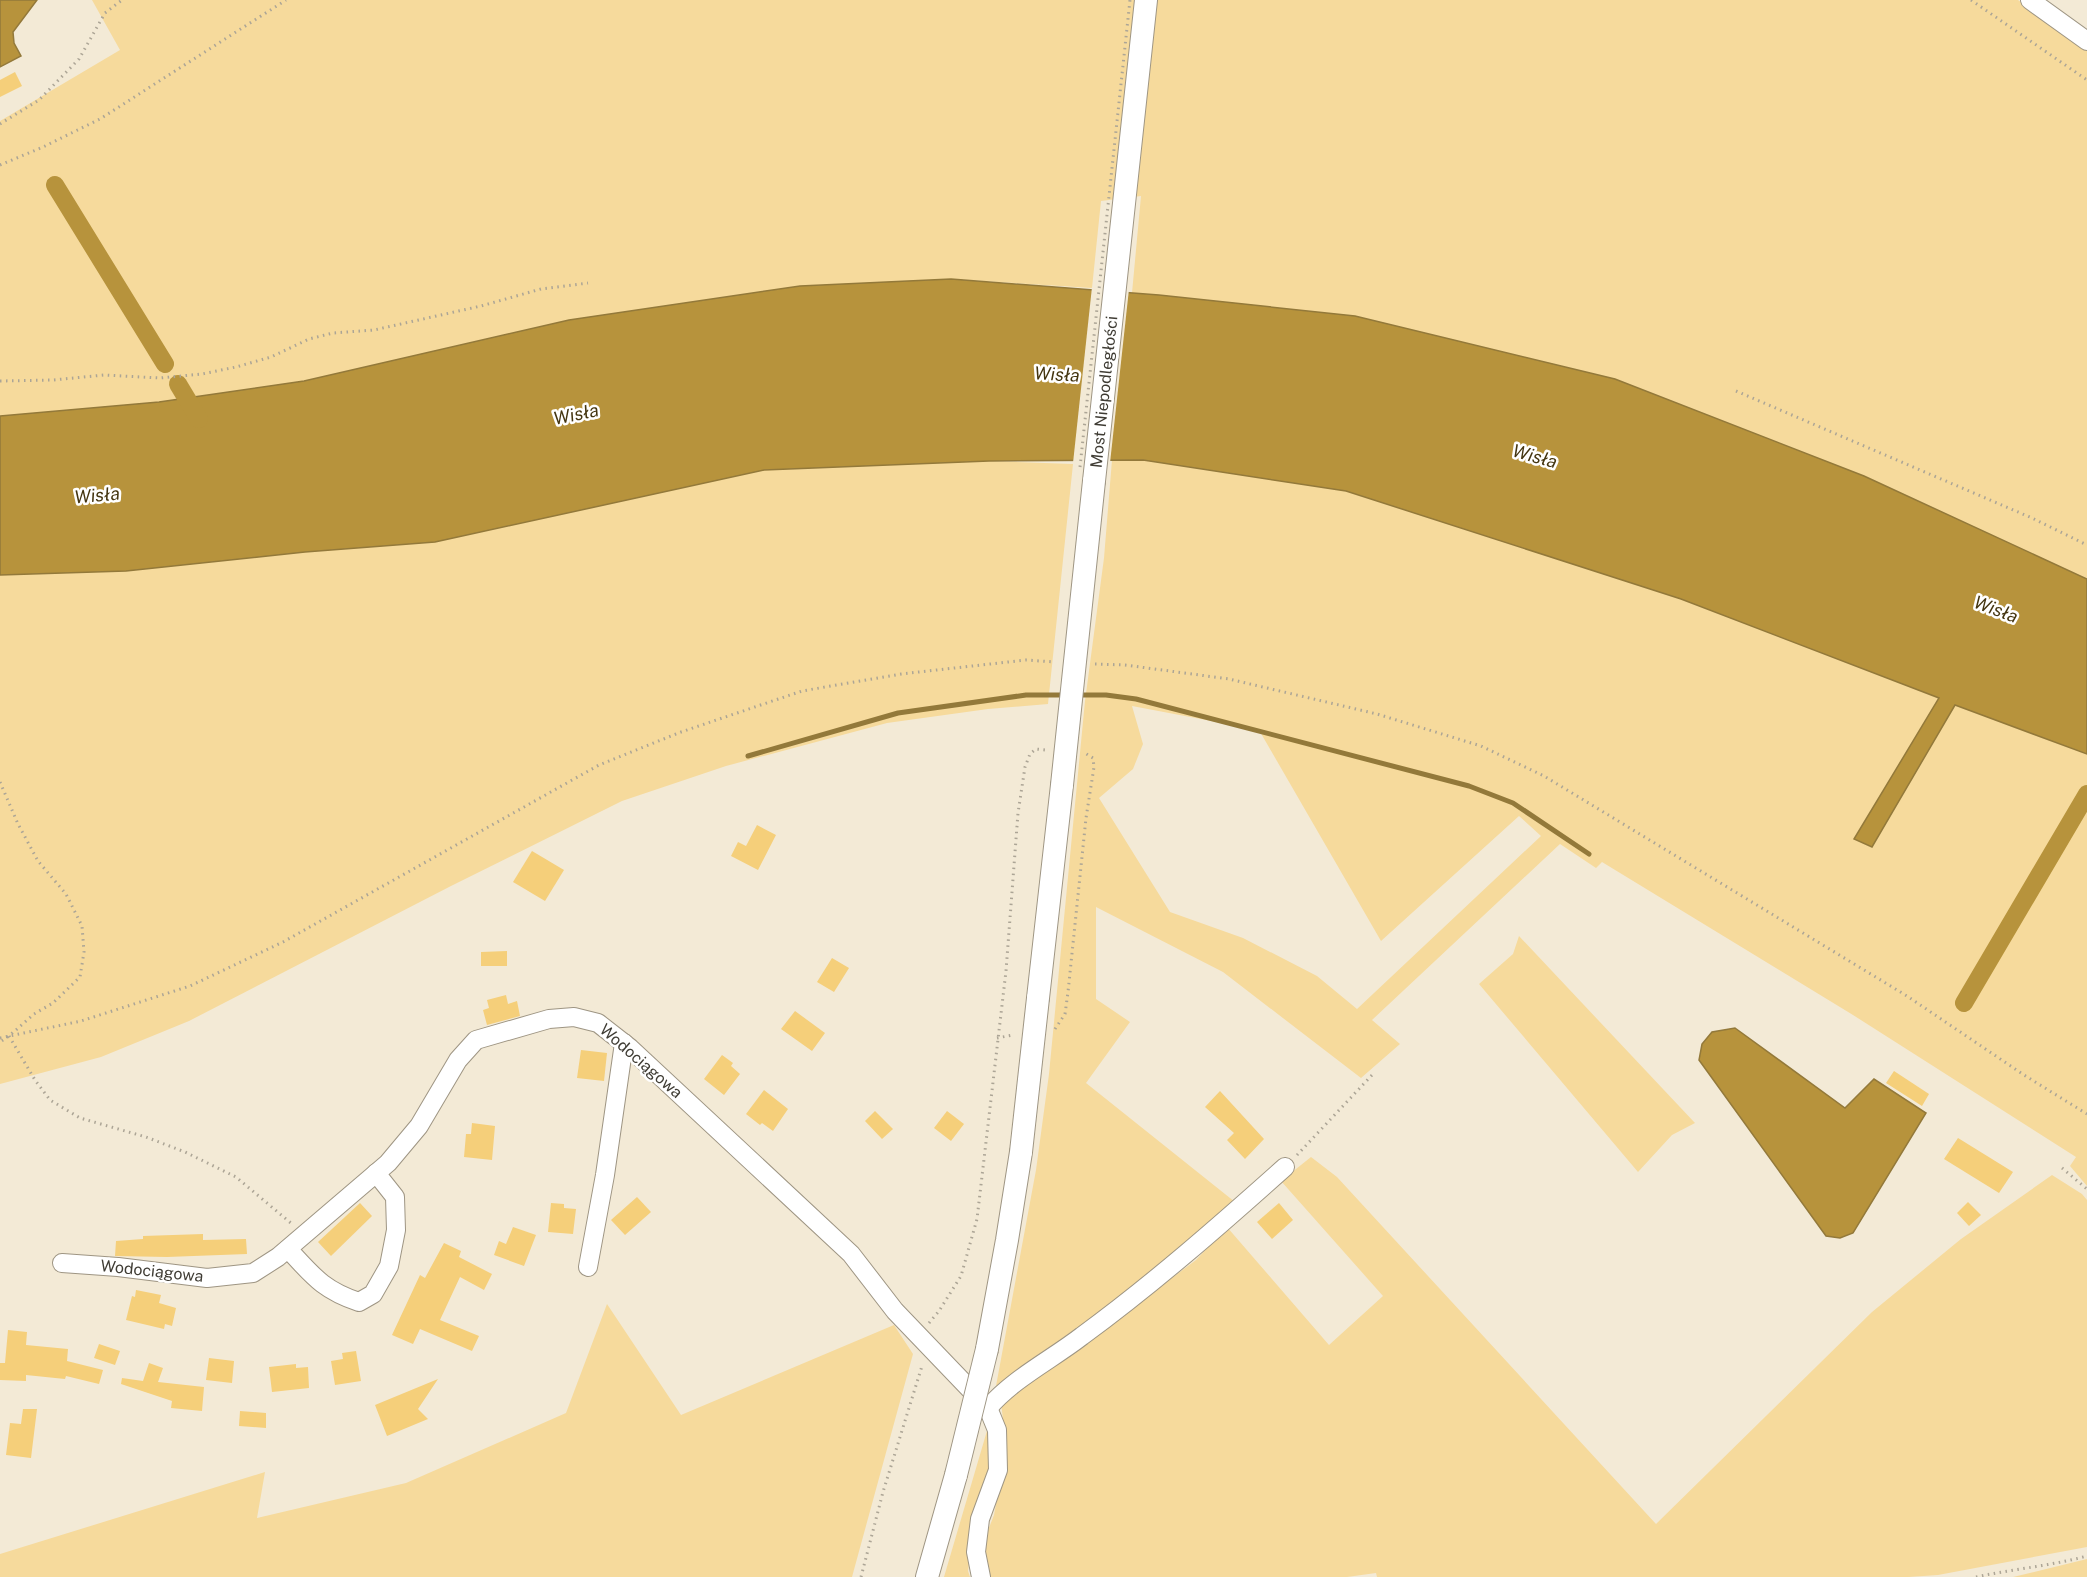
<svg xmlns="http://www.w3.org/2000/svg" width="2087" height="1577" viewBox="0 0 2087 1577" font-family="'Public Sans',sans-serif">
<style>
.green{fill:#f6da9c;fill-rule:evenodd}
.water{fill:#b7933c;stroke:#93793a;stroke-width:1.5}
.pier{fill:#f3ead6}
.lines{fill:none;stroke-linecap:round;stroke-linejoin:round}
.stream{stroke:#93793a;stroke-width:5}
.canal{stroke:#b7933c;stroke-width:18}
.building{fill:#f5cf7a}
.minor-casing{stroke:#9e9583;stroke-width:20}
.major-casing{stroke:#9e9583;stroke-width:24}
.path{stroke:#aca596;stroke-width:3;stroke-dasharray:1.5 4.5;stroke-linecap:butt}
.minor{stroke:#fff;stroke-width:18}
.major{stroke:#fff;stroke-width:22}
.major-bridge-casing{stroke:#9e9583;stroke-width:24;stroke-linecap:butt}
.path-bridge{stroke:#aca596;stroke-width:3;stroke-dasharray:1.5 4.5;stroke-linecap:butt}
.major-bridge{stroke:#fff;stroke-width:22}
.labels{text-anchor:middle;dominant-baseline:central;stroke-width:5;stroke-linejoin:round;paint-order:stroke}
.street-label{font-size:16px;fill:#3f3c34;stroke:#fff}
.water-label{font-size:18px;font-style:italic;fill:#443510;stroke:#fff}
</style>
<rect width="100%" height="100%" fill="#f3ead6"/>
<g class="green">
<polygon points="92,0 2018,0 2087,50 2087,579 1864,476 1159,295 1132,293 1141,196 1101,201 1092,288 951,279 800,286 569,320 304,381 159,402 0,416 0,121 120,50"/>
<path d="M1112,460H1143L1346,491L1681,599L1939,698L1854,839L1871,847L1955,705L2087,754V1186L2070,1166L2076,1157L1853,1015L1602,862L1596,868L1560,844L1372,1020L1400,1044L1361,1078L1223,972L1096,907V999L1130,1022L1086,1083L1235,1202L1082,1337L996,1386L1036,1170L1049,1074L1085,701L1104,558ZM1132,706L1259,730L1381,941L1519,816L1541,836L1357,1009L1317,976L1243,938L1170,912L1099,798L1133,769L1143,744Z"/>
<polygon points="989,461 1073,464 1048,704 988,709 887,723 726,766 622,801 451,886 189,1021 101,1057 0,1084 0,575 126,571 305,552 435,542 764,470"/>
<polygon points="1519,936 1695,1123 1672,1135 1638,1172 1479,984 1513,954"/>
<polygon points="1311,1157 1337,1177 1656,1524 1872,1312 1961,1239 2052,1175 2082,1194 2087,1200 2087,1547 1938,1575 1908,1577 1377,1577 1376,1573 1347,1577 990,1577 983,1543 994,1515 1006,1449 1001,1401 1055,1365 1196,1260 1227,1227 1329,1345 1383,1296 1281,1181"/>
<polygon points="607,1304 681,1415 894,1325 913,1354 852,1577 0,1577 0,1554 265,1472 257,1518 406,1483 566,1413"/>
<polygon points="989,1424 992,1464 975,1518 968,1571 970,1577 944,1577"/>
<polygon points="2087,1559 2087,1577 2013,1577"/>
</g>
<g class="water">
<polygon points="0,0 37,0 13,32 14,43 21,56 0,67"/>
<polygon points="951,279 1159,295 1355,316 1615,379 1864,476 2087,579 2087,754 1955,705 1872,847 1854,839 1939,698 1681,599 1346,491 1143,460 989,461 764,470 435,542 305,552 126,571 0,575 0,416 159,402 304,381 569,320 800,286"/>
<polygon points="1735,1028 1845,1108 1874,1079 1926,1113 1853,1233 1840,1238 1826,1236 1699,1060 1702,1044 1712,1032"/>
</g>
<polygon class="pier" points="1092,287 1129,289 1110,463 1073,463"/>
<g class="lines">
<g class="stream">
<polyline points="1078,695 1106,695 1136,699 1469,786 1513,803 1589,854"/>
<polyline points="748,756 898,713 1026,695 1065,695"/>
</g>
<g class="canal">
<polyline points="55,185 165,364"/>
<polyline points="178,384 199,419"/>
<polyline points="1964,1003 2087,794"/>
</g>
</g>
<g class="building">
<polygon points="15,72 22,86 0,97 0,80"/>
<polygon points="757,825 776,835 758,870 731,856 738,842 746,846"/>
<polygon points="532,851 564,870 545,901 513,882"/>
<polygon points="507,951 507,966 481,966 481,952"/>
<polygon points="832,958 849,968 834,992 817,982"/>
<polygon points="506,995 508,1004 517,1001 520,1016 487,1025 483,1010 489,1008 487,1000"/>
<polygon points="795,1011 825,1033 812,1051 781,1029"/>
<polygon points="581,1050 607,1053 604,1081 577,1078"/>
<polygon points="722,1055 733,1063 731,1066 740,1074 724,1095 704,1079"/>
<polygon points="1894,1071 1929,1094 1922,1106 1886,1083"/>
<polygon points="764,1090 788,1109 773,1131 762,1123 760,1125 746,1114"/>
<polygon points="1220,1091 1264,1139 1245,1159 1227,1140 1234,1133 1205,1107"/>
<polygon points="875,1111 893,1129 882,1139 865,1121"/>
<polygon points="947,1111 964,1124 951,1141 934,1128"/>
<polygon points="472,1123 495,1126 492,1160 464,1157 466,1134 471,1134"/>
<polygon points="1958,1138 2013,1172 1999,1193 1944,1159"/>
<polygon points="637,1197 651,1212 625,1235 611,1220"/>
<polygon points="1968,1202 1981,1215 1969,1226 1957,1213"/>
<polygon points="360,1203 372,1216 331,1256 318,1242"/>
<polygon points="551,1203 564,1204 564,1208 576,1209 573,1234 548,1232"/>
<polygon points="1279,1203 1293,1220 1272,1239 1257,1222"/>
<polygon points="513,1227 536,1235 524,1266 494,1255 499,1241 506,1244"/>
<polygon points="203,1234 203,1240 246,1239 247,1254 167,1257 115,1256 116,1241 143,1239 143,1236"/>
<polygon points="444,1243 461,1251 459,1257 492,1274 484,1290 460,1277 440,1320 479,1336 472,1351 420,1329 413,1344 392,1335 420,1275 425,1278"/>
<polygon points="136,1290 161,1295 159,1303 176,1308 172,1326 165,1324 164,1329 126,1320 132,1296 135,1297"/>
<polygon points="8,1330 27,1332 26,1345 68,1349 67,1361 103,1370 99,1384 66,1376 65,1379 26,1375 26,1381 0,1380 0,1363 5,1363"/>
<polygon points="99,1344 120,1351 115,1365 94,1358"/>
<polygon points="356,1351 361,1381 335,1385 331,1361 343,1359 342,1353"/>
<polygon points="209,1358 234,1361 232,1383 206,1380"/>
<polygon points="149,1363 163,1368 158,1382 204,1387 202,1411 171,1408 172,1401 121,1384 122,1378 143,1381"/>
<polygon points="296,1364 296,1368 308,1367 309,1388 272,1392 269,1367"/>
<polygon points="438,1379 418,1409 428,1419 387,1436 375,1405"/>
<polygon points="23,1409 37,1409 31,1458 6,1455 10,1423 21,1424"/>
<polygon points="240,1411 266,1413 266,1428 239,1426"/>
</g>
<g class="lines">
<g class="minor-casing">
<g id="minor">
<polyline points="2030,0 2087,41"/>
<path d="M288,1249C313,1276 323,1290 359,1302L373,1294L389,1266L396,1230L395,1197L376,1173"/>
<polyline points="62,1263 118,1267 207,1278 253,1273 278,1257 388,1163 419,1126 458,1060 476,1040 549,1019 574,1017 598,1023 630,1048 851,1254 895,1311 988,1408 997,1430 998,1470 980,1519 976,1552 981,1577"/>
<polyline points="588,1267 605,1175 624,1043"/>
<path d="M988,1408C1014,1378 1051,1360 1082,1336C1153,1284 1219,1226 1285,1167"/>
</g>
</g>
<g class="major-casing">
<g id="major">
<polyline points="1094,481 1146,0"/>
<polyline points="1038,998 1062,785"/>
<polyline points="987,1349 1007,1240 1021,1152"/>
<polyline points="927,1577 956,1475"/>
</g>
</g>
<g class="path">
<polyline points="1971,0 2087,80"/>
<polyline points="0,124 39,100 79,59 105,13 122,0"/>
<polyline points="0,165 43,147 100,119 286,0"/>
<polyline points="0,381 53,380 104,375 160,378 202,374 236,367 271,357 309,339 333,333 374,330 481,306 541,289 588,283"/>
<polyline points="1736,391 2032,518 2087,545"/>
<polyline points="1095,664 1125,665 1229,679 1377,714 1481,746 1544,776 1907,996 2024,1075 2087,1114"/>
<polyline points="0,782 18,824 38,861 66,894 82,926 84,952 80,977 53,1003 34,1014 9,1036 0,1042"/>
<polyline points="1055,1029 1065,1014 1068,992 1086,818 1094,767 1093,758 1085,753"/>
<polyline points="9,1036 35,1080 50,1100 80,1118 146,1137 185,1152 236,1177 292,1224"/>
<polyline points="0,1038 81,1021 190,986 283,942 599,765 681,732 802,691 901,674 1026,660 1055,662"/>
<polyline points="997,1038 1013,1035"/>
<polyline points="1297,1155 1373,1074"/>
<polyline points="2062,1168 2087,1189"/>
<polyline points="929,1323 939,1311 961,1276 977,1219 1006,971 1018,813 1025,767 1030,754 1036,749 1046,750"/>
<polyline points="861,1577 883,1492 922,1366"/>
<path d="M1976,1577C2013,1569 2050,1566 2087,1556"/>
</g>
<use href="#minor" class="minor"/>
<use href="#major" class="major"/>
<g class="major-bridge-casing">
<g id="major-bridge">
<polyline points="1062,785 1094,481"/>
<polyline points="1021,1152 1038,998"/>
<polyline points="956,1475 987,1349"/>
</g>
</g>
<polyline class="path-bridge" points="1080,467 1130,0"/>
<use href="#major-bridge" class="major-bridge"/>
</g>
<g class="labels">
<g class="street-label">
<text transform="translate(1104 392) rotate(-84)">Most Niepodległości</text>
<text transform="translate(641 1061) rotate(41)">Wodociągowa</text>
<text transform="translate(152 1271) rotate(6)">Wodociągowa</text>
</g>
<g class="water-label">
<text transform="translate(1057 374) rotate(3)">Wisła</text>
<text transform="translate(576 414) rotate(-12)">Wisła</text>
<text transform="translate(1535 456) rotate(16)">Wisła</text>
<text transform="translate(97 495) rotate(-5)">Wisła</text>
<text transform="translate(1996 609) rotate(21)">Wisła</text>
</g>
</g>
</svg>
